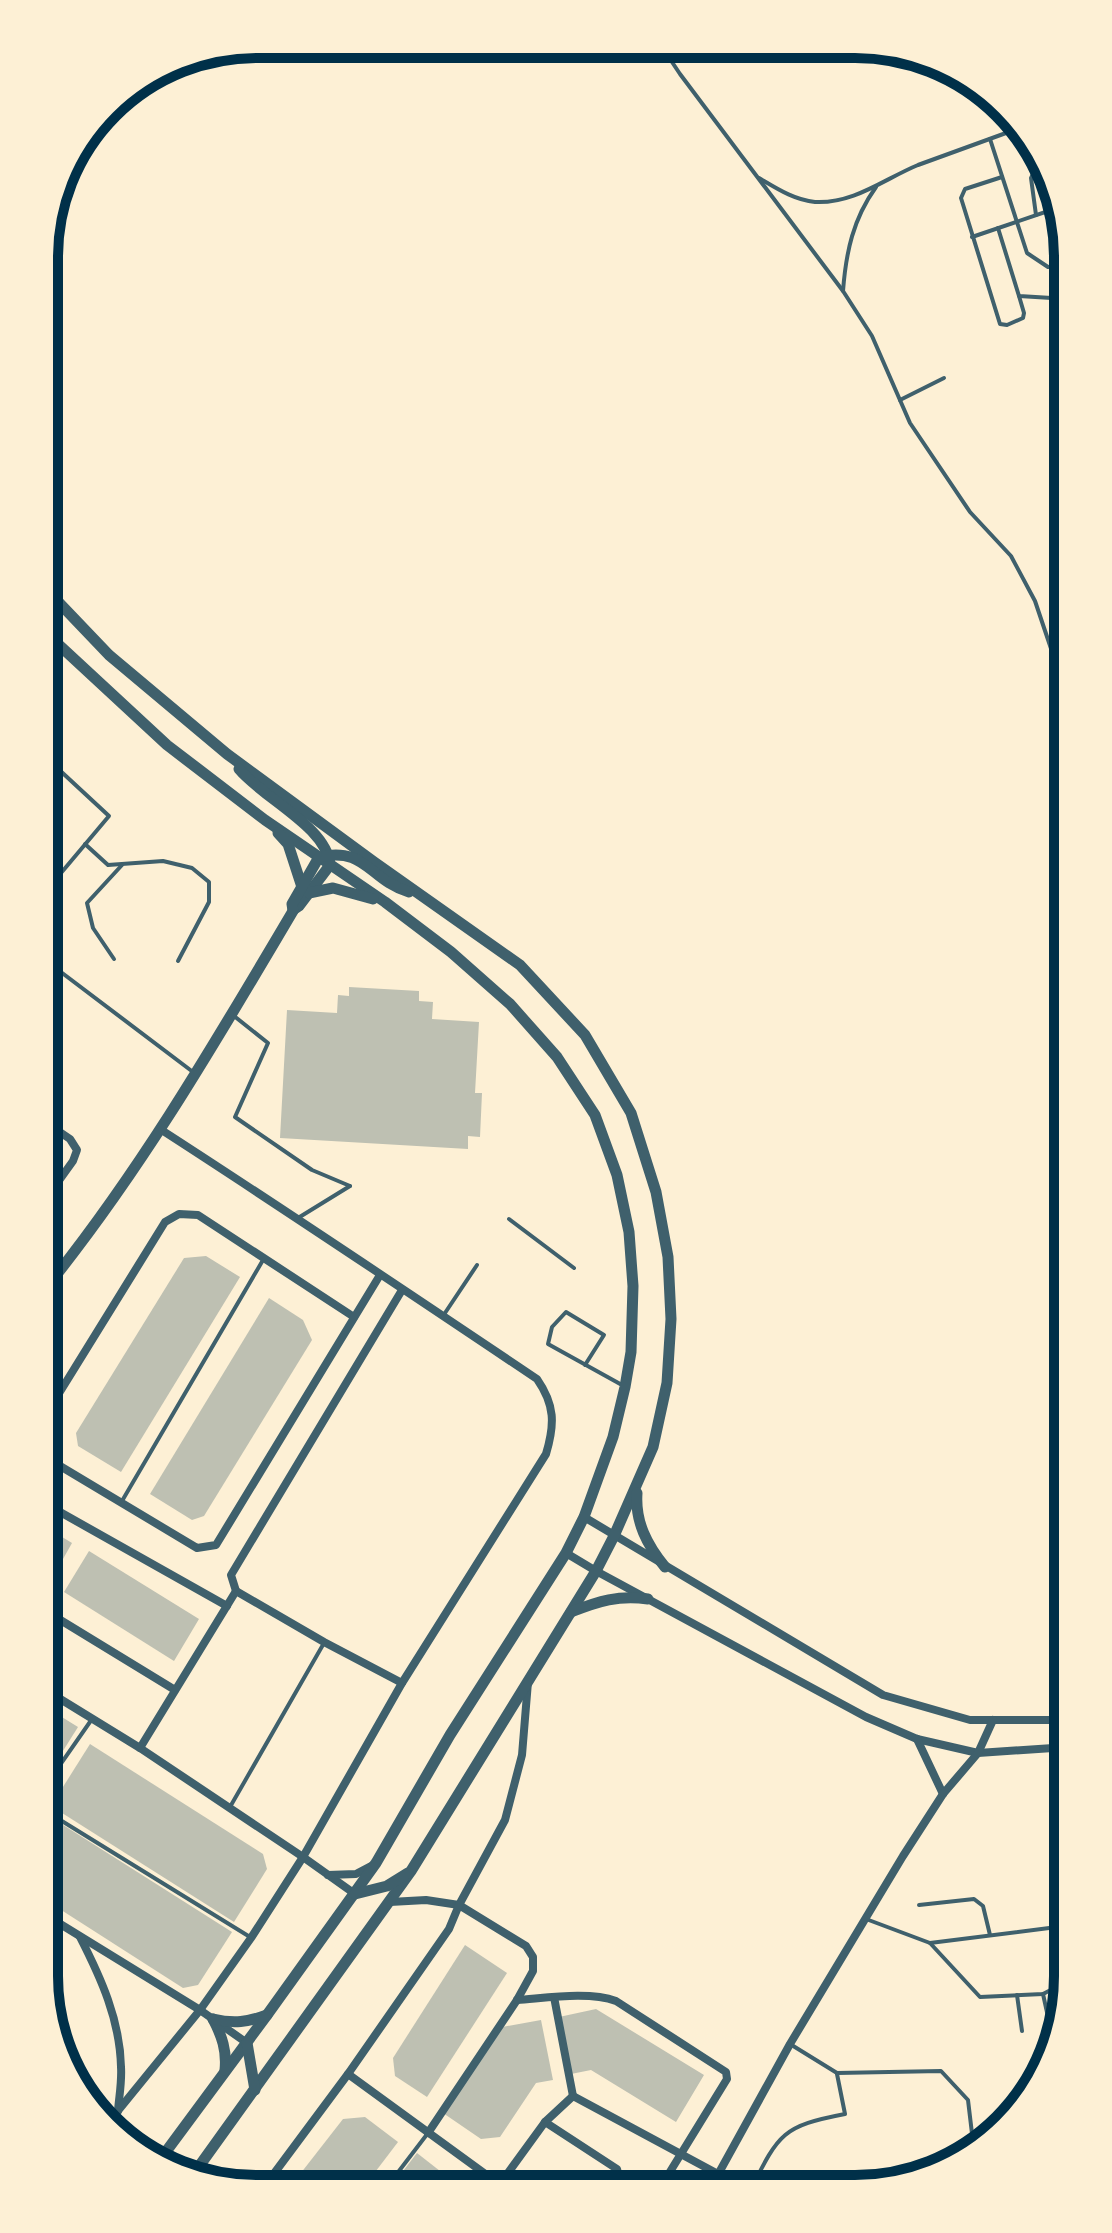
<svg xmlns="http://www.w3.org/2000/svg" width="1112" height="2233" viewBox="0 0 1112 2233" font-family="'Exo 2',sans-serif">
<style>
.building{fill:#bec0b2}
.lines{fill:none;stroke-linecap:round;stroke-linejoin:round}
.service{stroke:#3f606c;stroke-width:4}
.minor{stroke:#3f606c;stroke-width:8}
.tertiary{stroke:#3f606c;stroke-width:11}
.rim{fill:none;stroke:#003049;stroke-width:10}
</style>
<rect width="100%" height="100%" fill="#fdf0d5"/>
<g class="building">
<polygon points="349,987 419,991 419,1001 433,1002 432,1019 479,1022 475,1093 482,1093 480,1137 468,1136 468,1149 280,1138 287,1010 337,1013 338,995 349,996"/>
<polygon points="206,1256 240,1277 121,1472 78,1446 76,1433 184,1258"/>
<polygon points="269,1298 303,1320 312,1340 204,1516 192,1520 150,1494"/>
<polygon points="44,1526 72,1543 49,1584 44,1582"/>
<polygon points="89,1551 199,1619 174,1661 64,1592"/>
<polygon points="44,1706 78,1727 44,1781"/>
<polygon points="90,1744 263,1854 267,1869 234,1922 51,1806"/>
<polygon points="49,1816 232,1932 198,1985 183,1988 44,1899 44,1824"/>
<polygon points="465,1945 507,1973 427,2097 395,2076 393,2058"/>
<polygon points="596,2009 704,2075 676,2122 591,2070 571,2074 559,2017"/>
<polygon points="541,2020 553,2080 536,2083 500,2137 481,2139 443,2113 502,2027"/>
<polygon points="365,2117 398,2142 363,2188 290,2187 343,2119"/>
<polygon points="417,2153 454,2182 454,2188 390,2188"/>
</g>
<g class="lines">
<g class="service">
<polyline points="662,47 680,74 843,291 872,336 910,423 970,512 1011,556 1035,601 1068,699"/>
<polyline points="964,82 969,92 973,93 983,91"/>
<polyline points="990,139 1027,253 1048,267 1068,268"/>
<polyline points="1002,177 965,189 961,198 1000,324 1007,325 1023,318 1024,313 1019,296"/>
<path d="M759,178C776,188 794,200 815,202C854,204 884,179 918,165C951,153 984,141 1017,129"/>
<polyline points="1036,215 1031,178 1036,167 1041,165"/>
<polyline points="998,228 1019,296 1068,299"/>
<polyline points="972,237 1060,207"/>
<path d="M843,291C846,252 853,219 876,187"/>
<polyline points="900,400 944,378"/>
<polyline points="85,844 108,865 163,861 192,868 209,882 209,902 178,961"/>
<polyline points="45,892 109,816 54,765 45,774"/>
<polyline points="114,959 93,928 87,903 122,865"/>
<polyline points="45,960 193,1072"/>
<polyline points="234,1016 268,1043 235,1117 312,1170 350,1186"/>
<polyline points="298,1218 350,1186"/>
<polyline points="509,1219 574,1268"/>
<polyline points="443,1316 477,1265"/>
<polyline points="585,1365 604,1335 566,1312 552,1327 548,1344 622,1385"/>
<polyline points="122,1501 263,1260"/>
<polyline points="44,1788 92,1719"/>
<polyline points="230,1807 324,1643"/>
<polyline points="44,1810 250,1937"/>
<polyline points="919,1905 974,1899 983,1906 990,1935"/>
<polyline points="866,1919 930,1943 980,1997 1043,1994 1068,1981"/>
<polyline points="1067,1935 1063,1896 1065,1876 1068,1876"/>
<polyline points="930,1943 1057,1927 1068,1936"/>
<polyline points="1043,1994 1050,2026"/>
<polyline points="1017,1995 1022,2031"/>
<polyline points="790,2044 837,2073 941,2071 968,2100 973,2142"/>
<polyline points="386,2188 428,2133"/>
<path d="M751,2189C779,2133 783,2126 845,2114L837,2074"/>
</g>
<g class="minor">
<polyline points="45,1200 73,1161 77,1150 70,1139 45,1122"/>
<polyline points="45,1416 165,1222 179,1214 198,1215 354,1317"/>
<polyline points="45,1457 197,1548 216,1545 380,1275"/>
<polyline points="44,1503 227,1606"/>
<polyline points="584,1517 883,1695 970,1720 1068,1720"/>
<polyline points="566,1553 596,1571 866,1717 917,1739 978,1753 1068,1747"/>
<polyline points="236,1591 231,1575 402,1290"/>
<polyline points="44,1610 175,1690"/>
<polyline points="44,1689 140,1748 303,1857 355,1894"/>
<polyline points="917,1739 943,1794"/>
<polyline points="140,1748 236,1591 324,1642 402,1683"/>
<polyline points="328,1875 356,1874 373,1865"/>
<polyline points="390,1902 426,1900 459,1905 526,1946 533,1957 533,1971 517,2000 428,2133"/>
<polyline points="44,1914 200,2010 247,2043"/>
<path d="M80,1937C101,1978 120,2020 121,2067C122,2082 119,2097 118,2111"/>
<polyline points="554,1997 573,2096"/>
<path d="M517,2000C546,1998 589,1991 616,2001L726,2072L727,2079L660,2188"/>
<polyline points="348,2074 499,2184"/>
<polyline points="545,2122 617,2169 618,2173 611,2188"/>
<path d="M108,2123L200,2010L251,1938L303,1857L402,1683L546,1454C555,1424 555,1405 537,1379C412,1295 287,1211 160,1129"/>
<polyline points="264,2187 348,2074 449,1929 459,1905 505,1820 522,1755 528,1682"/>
<polyline points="497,2188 545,2122 573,2096 718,2174"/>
<polyline points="710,2189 790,2044 903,1856 943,1794 978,1753 993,1720"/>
</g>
<g class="tertiary">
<polyline points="45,588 109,655 227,754 374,862 520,965 585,1035 631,1113 656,1192 668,1257 671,1319 667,1383 653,1447 614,1536 596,1571 411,1871 195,2172"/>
<polyline points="45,632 167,745 265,820 385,902 451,952 510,1004 557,1057 595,1115 617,1175 629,1232 633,1286 631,1352 625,1387 613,1437 584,1517 566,1553 450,1735 376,1863 267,2015 162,2157"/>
<path d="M239,769C264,799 327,827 330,865L299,906L293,910"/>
<polyline points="278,833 288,844 302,887"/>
<polyline points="309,893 333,888 373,899"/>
<path d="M45,1289C140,1172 216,1041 293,911L292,904L319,857C366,846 369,880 409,892"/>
<path d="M637,1493C635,1522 647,1545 665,1567"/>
<path d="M571,1612C599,1601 618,1595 648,1599"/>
<polyline points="355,1894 387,1886 408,1873"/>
<path d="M213,2019C222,2036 227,2051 225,2070"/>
<path d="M213,2019C234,2024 248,2022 267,2015"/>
<polyline points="247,2043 255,2090"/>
</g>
</g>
<path d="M0 0H1112V2233H0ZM257 58H855A199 199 0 0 1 1054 257V1976A199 199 0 0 1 855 2175H257A199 199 0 0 1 58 1976V257A199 199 0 0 1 257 58Z" fill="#fdf0d5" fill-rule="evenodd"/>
<path class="rim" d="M257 58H855A199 199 0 0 1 1054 257V1976A199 199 0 0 1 855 2175H257A199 199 0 0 1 58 1976V257A199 199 0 0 1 257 58Z"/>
</svg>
